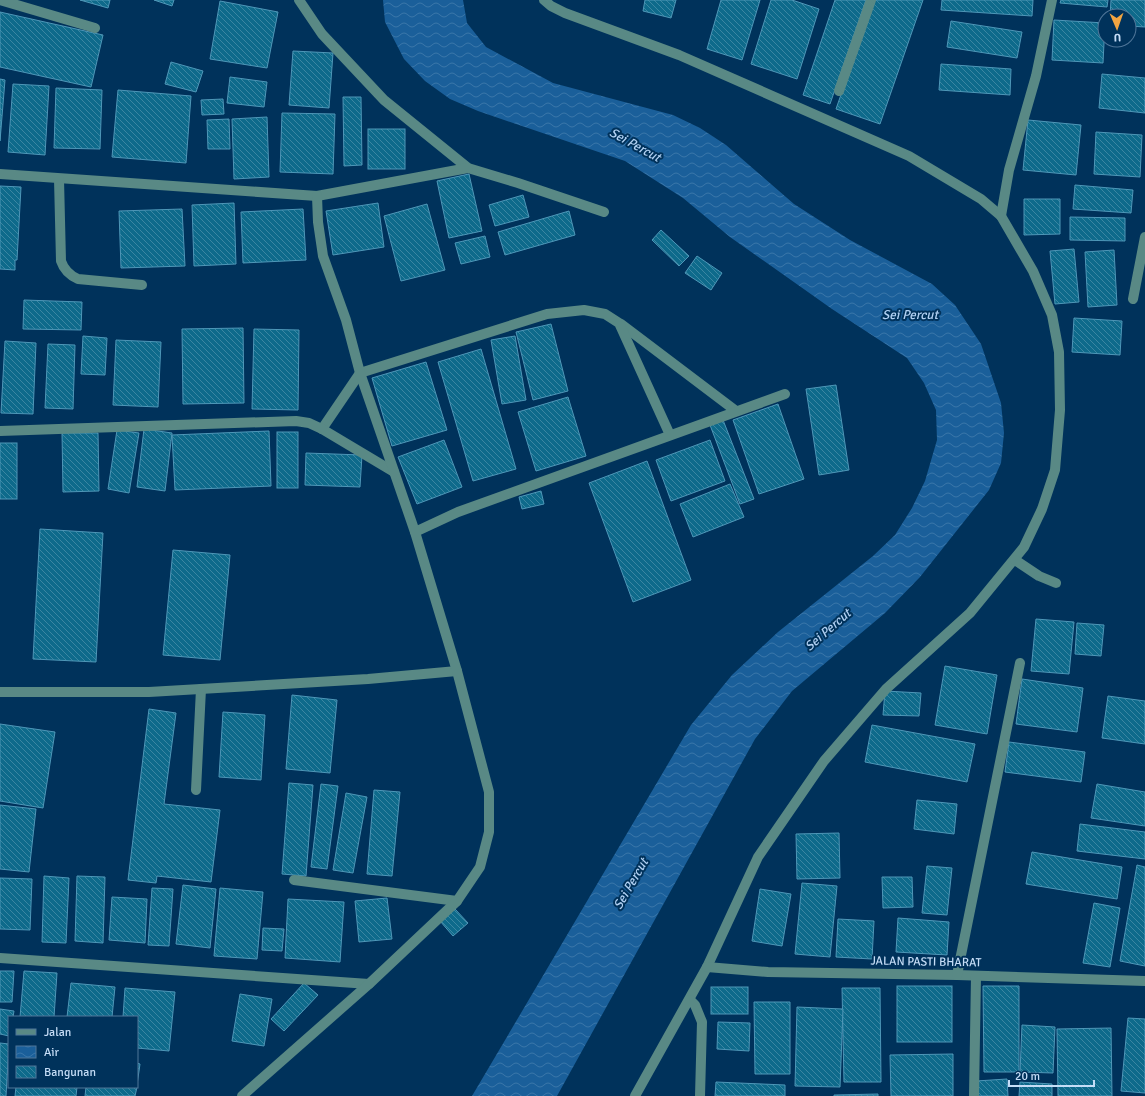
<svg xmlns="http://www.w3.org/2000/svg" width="1145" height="1096" viewBox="0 0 1145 1096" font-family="Signika,sans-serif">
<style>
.water{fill:url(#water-waves)}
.building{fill:url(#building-back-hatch);stroke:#4e97b8}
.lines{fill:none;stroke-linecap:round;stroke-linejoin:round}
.minor{stroke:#598985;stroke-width:10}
.labels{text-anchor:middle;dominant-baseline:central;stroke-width:4;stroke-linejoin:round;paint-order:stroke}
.street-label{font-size:12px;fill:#c5ddf7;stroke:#00325b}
.water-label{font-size:13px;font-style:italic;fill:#b1d1f3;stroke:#00325b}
</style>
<defs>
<pattern id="water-waves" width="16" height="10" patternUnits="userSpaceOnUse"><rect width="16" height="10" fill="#1a5f9a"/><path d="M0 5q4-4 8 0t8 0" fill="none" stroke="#3a76a9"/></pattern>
<pattern id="building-back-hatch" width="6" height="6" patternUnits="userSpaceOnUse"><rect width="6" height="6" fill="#0e6a8b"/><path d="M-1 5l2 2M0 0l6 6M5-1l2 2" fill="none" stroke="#3b86a2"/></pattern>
</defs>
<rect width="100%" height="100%" fill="#00325b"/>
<polygon class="water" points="383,0 463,0 467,23 486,47 553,83 673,115 700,128 726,145 794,204 850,240 932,284 955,305 981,344 1001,403 1004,433 1001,463 989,490 920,577 885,613 792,691 755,739 557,1096 472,1096 691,725 732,675 778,632 873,556 895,535 912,508 925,481 937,440 936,410 924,383 907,358 832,309 730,237 683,198 625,161 478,111 450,99 425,81 404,59 385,22"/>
<g class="building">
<polygon points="80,0 110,0 108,8"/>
<polygon points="154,0 174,0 172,6"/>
<polygon points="645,0 676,0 671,18 643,11"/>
<polygon points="721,0 760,0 742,60 707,49"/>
<polygon points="771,0 792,0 819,9 797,79 751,64"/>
<polygon points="835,0 866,0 830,104 803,95"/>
<polygon points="874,0 923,0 880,124 836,109"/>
<polygon points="942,0 1033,0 1032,16 941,10"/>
<polygon points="1061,0 1108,0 1107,7 1060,3"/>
<polygon points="1111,0 1145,0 1145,27 1129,26 1129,16 1110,16"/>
<polygon points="220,1 278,12 267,68 210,59"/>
<polygon points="0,12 103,35 91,87 0,67"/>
<polygon points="1054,20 1105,23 1103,63 1052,60"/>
<polygon points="951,21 1022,32 1017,58 947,47"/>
<polygon points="293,51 333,53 329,108 289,105"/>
<polygon points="171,62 203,71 196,92 165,84"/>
<polygon points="941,64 1011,69 1010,95 939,90"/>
<polygon points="1102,74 1145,78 1145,113 1099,108"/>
<polygon points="230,77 267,82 264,107 227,103"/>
<polygon points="0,79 5,80 0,141"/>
<polygon points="13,84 49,86 45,155 8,152"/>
<polygon points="56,88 102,90 100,149 54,148"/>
<polygon points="118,90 191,96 186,163 112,157"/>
<polygon points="343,97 361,97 362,165 344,166"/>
<polygon points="223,99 224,114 202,115 201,100"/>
<polygon points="282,113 335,114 333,174 280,172"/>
<polygon points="267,117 269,177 234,179 232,119"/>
<polygon points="229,119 230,149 208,149 207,120"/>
<polygon points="1028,120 1081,125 1076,175 1023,170"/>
<rect x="368" y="129" width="37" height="40"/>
<polygon points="1096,132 1142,135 1140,177 1094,174"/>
<polygon points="469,174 482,231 449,238 437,181"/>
<polygon points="1075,185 1133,190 1131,213 1073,209"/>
<polygon points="0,186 21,187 17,260 15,260 15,270 0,269"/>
<polygon points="523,195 529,217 495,226 489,205"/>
<polygon points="1024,199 1060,199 1060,234 1024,235"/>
<polygon points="234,203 236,264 194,266 192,205"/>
<polygon points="378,203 384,247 333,255 326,211"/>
<polygon points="427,204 445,270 401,281 384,216"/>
<polygon points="182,209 185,266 121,268 119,211"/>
<polygon points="303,209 306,260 243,263 241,212"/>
<polygon points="569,211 575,235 505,255 498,232"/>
<polygon points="1070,217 1125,218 1125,241 1070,240"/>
<polygon points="661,230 689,256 679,266 652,240"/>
<polygon points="485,236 490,257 461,264 455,243"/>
<polygon points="1074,249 1079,302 1055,304 1050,251"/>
<polygon points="1114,250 1117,305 1088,307 1085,252"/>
<polygon points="697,256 722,273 711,290 685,273"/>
<polygon points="24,300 82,302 81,330 23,329"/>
<polygon points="1074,318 1122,321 1120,355 1072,352"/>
<polygon points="551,324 568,391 533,400 516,332"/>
<polygon points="243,328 244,403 183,404 182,329"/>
<polygon points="254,329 299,330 298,410 252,409"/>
<polygon points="83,336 107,338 105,375 81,374"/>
<polygon points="515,336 526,400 502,404 491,340"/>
<polygon points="116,340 161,342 158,407 113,405"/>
<polygon points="5,341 36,343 33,414 1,413"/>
<polygon points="48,344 75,345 73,409 45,408"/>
<polygon points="481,349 516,469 473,481 438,362"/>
<polygon points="426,362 447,430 392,446 372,378"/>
<polygon points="836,385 849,470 819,475 806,389"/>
<polygon points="568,397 586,456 536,471 518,412"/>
<polygon points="778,404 804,479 759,494 733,420"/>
<polygon points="723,420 754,499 740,504 710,425"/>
<polygon points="144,429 172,433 165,491 137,487"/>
<polygon points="117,430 139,433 129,493 108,489"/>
<polygon points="269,431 271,486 175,490 172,435"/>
<rect x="277" y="432" width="21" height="56"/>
<polygon points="62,433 98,433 99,491 63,492"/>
<polygon points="444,440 462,487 417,504 398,457"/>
<polygon points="710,440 725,481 671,501 656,460"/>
<rect x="0" y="443" width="17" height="56"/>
<polygon points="306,453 362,455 360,487 305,485"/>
<polygon points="647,461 691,580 633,602 589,483"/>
<polygon points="730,484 744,517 693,537 680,504"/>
<polygon points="541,491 544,504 522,509 519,497"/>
<polygon points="40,529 103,533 96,662 33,659"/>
<polygon points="173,550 230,555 220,660 163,655"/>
<polygon points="1036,619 1074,622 1069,674 1031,671"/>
<polygon points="1077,623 1104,625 1101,656 1075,654"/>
<polygon points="945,666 997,675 987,734 935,725"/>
<polygon points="1022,679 1083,688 1077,732 1016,724"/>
<polygon points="885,691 921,693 919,716 883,715"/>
<polygon points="292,695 337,700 330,773 286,769"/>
<polygon points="1108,696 1145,701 1145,744 1102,738"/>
<polygon points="149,709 176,713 164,804 220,810 211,882 157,876 156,883 128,880"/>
<polygon points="223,712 265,715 261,780 219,777"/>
<polygon points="0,724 55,732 43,808 0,801"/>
<polygon points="872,725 975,744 967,782 865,762"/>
<polygon points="1009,742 1085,752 1081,782 1005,772"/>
<polygon points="289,783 313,785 306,876 282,874"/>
<polygon points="321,784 338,786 327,869 311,867"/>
<polygon points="1097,784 1145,792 1145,826 1091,818"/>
<polygon points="374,790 400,792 392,876 367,874"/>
<polygon points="346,793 367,797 353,873 333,870"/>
<polygon points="917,800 957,804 954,834 914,829"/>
<polygon points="0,805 36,809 29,872 0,869"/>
<polygon points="1080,824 1145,832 1145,859 1077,851"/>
<polygon points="839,833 840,878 797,879 796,834"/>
<polygon points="1032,852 1122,867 1117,899 1026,884"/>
<polygon points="1137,865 1145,867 1145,966 1120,961"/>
<polygon points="927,866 952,868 947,915 922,913"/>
<polygon points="44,876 69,878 66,943 42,942"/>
<polygon points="77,876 105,877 103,943 75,941"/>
<polygon points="882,877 912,877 913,907 883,908"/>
<polygon points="0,878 32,879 30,930 0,929"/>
<polygon points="802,883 837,886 830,957 795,954"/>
<polygon points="183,885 216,889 210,948 176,944"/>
<polygon points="152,888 173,889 169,946 148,945"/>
<polygon points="220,888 263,892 257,959 214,956"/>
<polygon points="760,889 791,894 782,946 752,941"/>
<polygon points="112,897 147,899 145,943 109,940"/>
<polygon points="387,898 392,939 359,942 355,901"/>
<polygon points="288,899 344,902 340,962 285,958"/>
<polygon points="1094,903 1120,908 1110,967 1083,963"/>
<polygon points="455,909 468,923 453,936 440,921"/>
<polygon points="898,918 949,922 947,955 896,952"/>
<polygon points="838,919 874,921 872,959 836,957"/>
<polygon points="263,928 284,929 282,951 262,950"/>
<polygon points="0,971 14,971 12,1002 0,1002"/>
<polygon points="24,971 57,973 54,1017 20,1017"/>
<polygon points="71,983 115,987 112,1017 67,1017"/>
<polygon points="304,983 318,995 284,1031 271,1019"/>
<rect x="897" y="986" width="55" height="56"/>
<polygon points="983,986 1019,986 1019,1072 984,1072"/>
<rect x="711" y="987" width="37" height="27"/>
<polygon points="125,988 175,992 169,1051 137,1048 137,1017 123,1017"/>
<polygon points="842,988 880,988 881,1082 844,1082"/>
<polygon points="240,994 272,999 264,1046 232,1041"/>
<polygon points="754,1002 790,1002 790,1074 755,1074"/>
<polygon points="797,1007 843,1009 840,1087 795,1086"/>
<polygon points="0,1009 14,1011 13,1017 9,1017 9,1036 0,1034"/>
<polygon points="1128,1018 1145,1019 1145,1093 1121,1091"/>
<polygon points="718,1022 750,1023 749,1051 717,1049"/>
<polygon points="1022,1025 1055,1027 1053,1073 1020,1072"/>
<polygon points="1111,1028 1112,1096 1058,1096 1057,1029"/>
<polygon points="0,1043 9,1044 6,1096 0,1096"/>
<polygon points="953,1054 953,1096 891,1096 890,1055"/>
<polygon points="137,1063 140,1064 137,1085"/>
<polygon points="1007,1079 1008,1096 977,1096 976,1081"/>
<polygon points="716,1082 785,1085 785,1096 715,1096"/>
<polygon points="1020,1082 1052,1084 1052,1096 1019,1096"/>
<polygon points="16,1087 77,1087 76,1096 15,1096"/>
<polygon points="86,1087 137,1087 135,1096 85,1096"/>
<polygon points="878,1094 878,1096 834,1096 834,1095"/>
</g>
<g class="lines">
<g class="minor">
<polyline points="0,0 95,28"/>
<polyline points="299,0 322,34 384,100 468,168 518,183 604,212"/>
<polyline points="544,0 551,6 565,13 679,55 909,156 981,199 1001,216 1033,271 1052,315 1059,352 1060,410 1055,470 1042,509 1024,547 970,613 886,689 824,761 758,857 707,967 635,1096"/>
<polyline points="839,91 871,0"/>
<polyline points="0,174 317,196 468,168"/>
<path d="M59,179L61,261C64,270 69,275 78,279L142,285"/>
<polyline points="1001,216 1009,170 1036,76 1052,0"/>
<polyline points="1133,299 1145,237"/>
<polyline points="621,324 736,411"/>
<polyline points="322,429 360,373 547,314 584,310 605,314 619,323 670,435"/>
<polyline points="0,431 296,421 309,423 322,429 394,472"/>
<polyline points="415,532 458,512 785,394"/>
<polyline points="1015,560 1039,576 1056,583"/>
<polyline points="0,692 149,692 368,679 457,671"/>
<polyline points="196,790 201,689"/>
<polyline points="294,880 457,901"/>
<polyline points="0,958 369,984"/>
<polyline points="707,967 768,972 957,975 1145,981"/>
<polyline points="957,975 1020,663"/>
<polyline points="690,1000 695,1005 702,1022 700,1096"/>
<polyline points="242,1096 369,984 457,901 480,867 489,832 489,792 457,671 415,532 360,373 346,320 323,256 318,222 317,196"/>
<polyline points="974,1096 976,976"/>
</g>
</g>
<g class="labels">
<g class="street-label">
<text transform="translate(926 962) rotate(1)">JALAN PASTI BHARAT</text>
</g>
<g class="water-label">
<text transform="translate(635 145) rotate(29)">Sei Percut</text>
<text x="910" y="315">Sei Percut</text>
<text transform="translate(828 630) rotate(-41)">Sei Percut</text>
<text transform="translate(631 884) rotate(-60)">Sei Percut</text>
</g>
</g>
<rect x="8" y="1016" width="130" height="72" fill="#00325b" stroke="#4f7699"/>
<rect x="16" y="1029" width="20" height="6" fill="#598985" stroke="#4f7699"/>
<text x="44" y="1036" font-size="12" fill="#c5ddf7">Jalan</text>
<rect x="16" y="1046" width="20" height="12" fill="url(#water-waves)" stroke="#4f7699"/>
<text x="44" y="1056" font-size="12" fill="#c5ddf7">Air</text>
<rect x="16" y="1066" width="20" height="12" fill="url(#building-back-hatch)" stroke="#4f7699"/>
<text x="44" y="1076" font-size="12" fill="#c5ddf7">Bangunan</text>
<g transform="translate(1117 28) rotate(178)"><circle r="19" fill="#00325b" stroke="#4f7699"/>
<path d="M0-3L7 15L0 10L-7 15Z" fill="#f2a541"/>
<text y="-6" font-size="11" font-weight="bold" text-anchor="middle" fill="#c5ddf7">U</text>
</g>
<path d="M1009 1080v6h85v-6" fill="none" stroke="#c5ddf7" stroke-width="2"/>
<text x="1015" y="1080" font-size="12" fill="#c5ddf7" stroke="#00325b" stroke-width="3" paint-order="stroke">20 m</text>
</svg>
